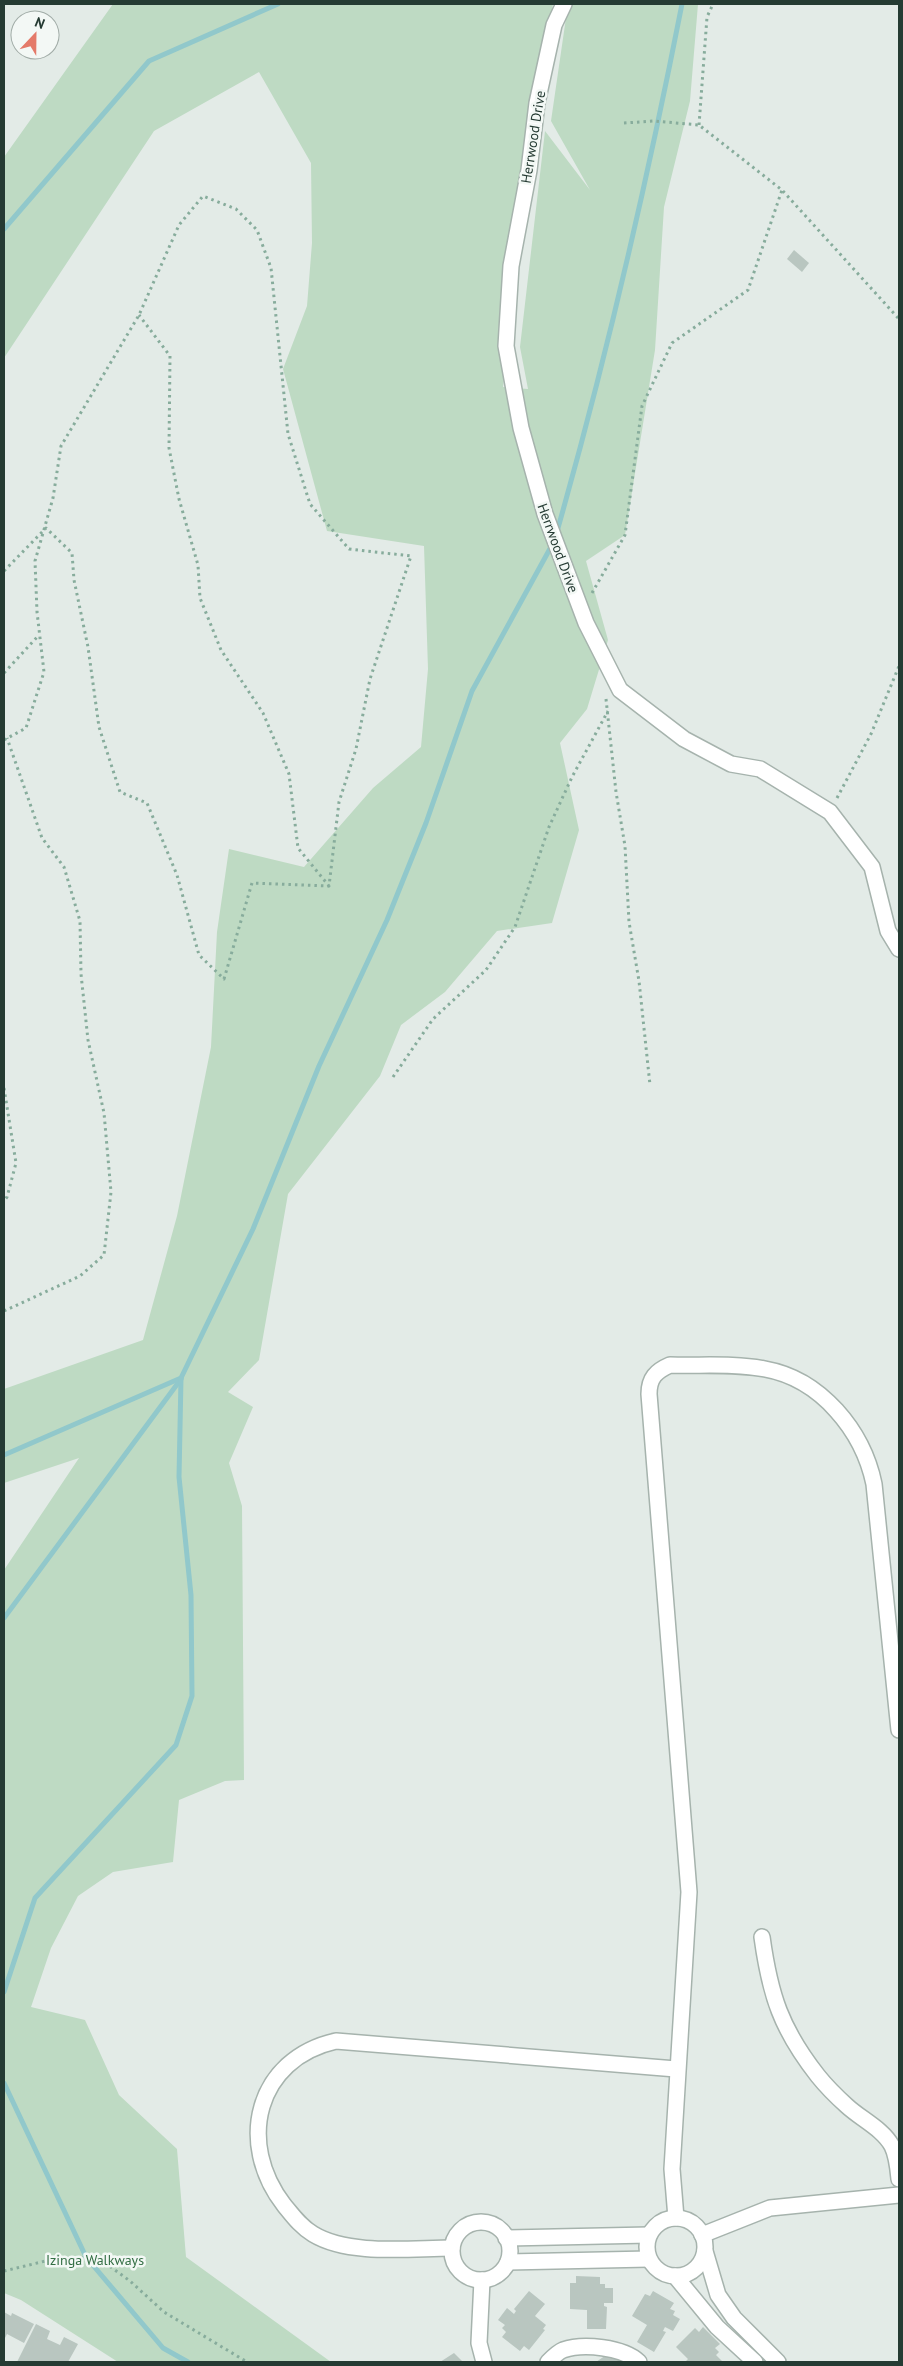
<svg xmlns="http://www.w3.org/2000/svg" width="903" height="2366" viewBox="0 0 903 2366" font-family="'PT Sans',sans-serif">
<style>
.green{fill:#bedac3}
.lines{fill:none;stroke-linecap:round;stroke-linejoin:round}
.stream{stroke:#91c8cb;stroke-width:5}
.building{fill:#b9c6c0}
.minor-casing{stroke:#a6b3ad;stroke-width:18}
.path{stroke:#87ac9c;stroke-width:3;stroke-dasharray:2.5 4;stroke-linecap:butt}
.minor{stroke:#fff;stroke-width:15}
.labels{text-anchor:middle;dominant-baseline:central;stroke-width:5;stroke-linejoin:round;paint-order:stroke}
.street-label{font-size:14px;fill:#253b33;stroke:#f3f8f5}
.park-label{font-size:14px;fill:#336e44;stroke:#f3f8f5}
</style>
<rect width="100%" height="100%" fill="#e3ebe7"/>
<polygon class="green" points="113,4 553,4 537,103 503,387 528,389 520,347 545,131 590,190 551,121 568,4 698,4 690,101 664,207 655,350 625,535 586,561 608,640 587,709 560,743 579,830 552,923 497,931 445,992 401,1025 380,1076 288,1194 259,1360 228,1392 253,1407 229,1463 242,1506 244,1780 225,1781 179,1800 173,1862 113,1872 78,1896 51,1948 31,2007 85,2020 119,2095 177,2149 186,2257 331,2362 118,2362 21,2300 4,2293 4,1570 79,1458 4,1483 4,1389 143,1340 177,1216 211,1047 217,932 229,849 304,867 373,788 421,747 428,669 424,546 327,531 283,369 307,306 312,243 311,163 259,72 154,131 4,358 4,157"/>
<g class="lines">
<g class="stream">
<polyline points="4,229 149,61 278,4"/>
<path d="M556,535C606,360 647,182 682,4"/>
<polyline points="4,1455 181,1378 253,1229 319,1066 387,920 426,823 472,691 552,545"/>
<polyline points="4,1618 181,1379"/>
<polyline points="4,1992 35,1898 176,1745 192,1696 191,1595 179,1477 181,1378"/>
<polyline points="4,2083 86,2257 163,2348 188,2362"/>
</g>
</g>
<g class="building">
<polygon points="794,250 809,263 802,272 787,259"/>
<polygon points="576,2276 600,2277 600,2284 605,2284 605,2288 613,2288 613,2303 604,2303 604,2306 607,2307 606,2329 587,2329 587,2310 570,2309 570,2283 576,2283"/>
<polygon points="529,2291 545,2304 535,2316 546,2325 543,2329 545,2330 529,2350 524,2346 520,2351 502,2337 506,2332 502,2328 505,2325 498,2320 507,2308 514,2314 516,2311 514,2309"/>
<polygon points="653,2291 674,2303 670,2309 675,2311 673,2315 680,2319 673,2331 665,2327 663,2331 666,2332 654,2352 637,2342 647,2325 632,2316 645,2294 650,2296"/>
<polygon points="4,2312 11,2316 12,2313 34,2324 24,2343 7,2334 4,2340"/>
<polygon points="36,2324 50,2331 47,2339 60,2345 64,2337 78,2344 68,2362 17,2362"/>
<polygon points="703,2327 720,2344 715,2348 719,2352 716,2355 722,2361 685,2362 688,2359 676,2347 695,2328 699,2332"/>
<polygon points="454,2353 463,2362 440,2362"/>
<polygon points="609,2353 614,2359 619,2356 624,2362 596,2362"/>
</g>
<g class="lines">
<g class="minor-casing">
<g id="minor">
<polyline points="564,4 554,25 537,103 529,170 511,266 506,346 521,428 545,514 586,623 620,690 684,739 731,764 760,769 830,812 872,867 888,931 899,949"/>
<path d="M762,1937C770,1995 781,2029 818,2076C826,2086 837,2097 847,2106C861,2119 883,2129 892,2146C897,2156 898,2168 899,2179"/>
<circle cx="676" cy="2247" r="29"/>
<path d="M676,2218L672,2169L689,1892L649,1394C649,1378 656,1371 670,1365C701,1366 734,1363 765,1369C821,1379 863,1431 874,1484L899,1730"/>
<circle cx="481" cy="2251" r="29"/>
<polyline points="702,2235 770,2208 899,2195"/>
<polyline points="506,2238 649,2235"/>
<path d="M452,2248C411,2248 349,2256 313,2234C301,2227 293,2216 284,2205C236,2143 256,2059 336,2041L676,2069"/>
<polyline points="705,2251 718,2295 734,2318 778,2362"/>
<polyline points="508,2262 649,2259"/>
<polyline points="675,2276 717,2327 755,2362"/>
<polyline points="482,2280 479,2343 484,2362"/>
<path d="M548,2362C552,2358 558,2352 563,2350C583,2343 623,2347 639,2362"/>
</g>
</g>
<g class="path">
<polyline points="624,123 654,121 699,125 782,190 899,319"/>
<polyline points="699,125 707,17 713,4"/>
<polyline points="4,571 46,528 72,553 74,580 88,647 99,727 120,792 147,803 177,875 199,955 224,979 252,883 329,886"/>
<polyline points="592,593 625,535 642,406 672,343 748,290 782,190"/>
<polyline points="4,673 39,635"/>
<polyline points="606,699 616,792 625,846 629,922 639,981 650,1085"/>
<polyline points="4,740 26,728 44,672 37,612 35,561 53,498 61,446 139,315 179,225 203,196 236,209 257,230 271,268 288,434 310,504 349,549 411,556 370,679 356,749 339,802 329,886 298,848 289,774 263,713 221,650 200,598 198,565 179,499 169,448 170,356 139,315"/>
<polyline points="837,798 871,734 899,666"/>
<polyline points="393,1077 433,1019 486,970 515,927 549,827 572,777 608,711"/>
<polyline points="4,1088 16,1163 7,1197 4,1201"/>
<polyline points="4,1311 80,1276 104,1255 111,1192 104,1113 88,1040 81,974 80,921 64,867 42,838 7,738"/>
<polyline points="4,2271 54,2259 97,2257 130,2281 164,2312 247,2362"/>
</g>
<use href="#minor" class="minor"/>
</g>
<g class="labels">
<g class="street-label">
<text transform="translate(533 137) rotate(-81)">Herrwood Drive</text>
<text transform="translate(558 548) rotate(70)">Herrwood Drive</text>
</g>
<g class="park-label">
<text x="95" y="2260">Izinga Walkways</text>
</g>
</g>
<rect width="903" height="2366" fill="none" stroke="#253b33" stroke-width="10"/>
<g transform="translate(35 35) rotate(22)"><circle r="24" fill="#f3f8f5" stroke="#a1aca7"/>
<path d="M0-4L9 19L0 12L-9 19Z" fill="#e47a69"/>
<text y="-8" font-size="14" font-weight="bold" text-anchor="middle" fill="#253b33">N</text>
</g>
</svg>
